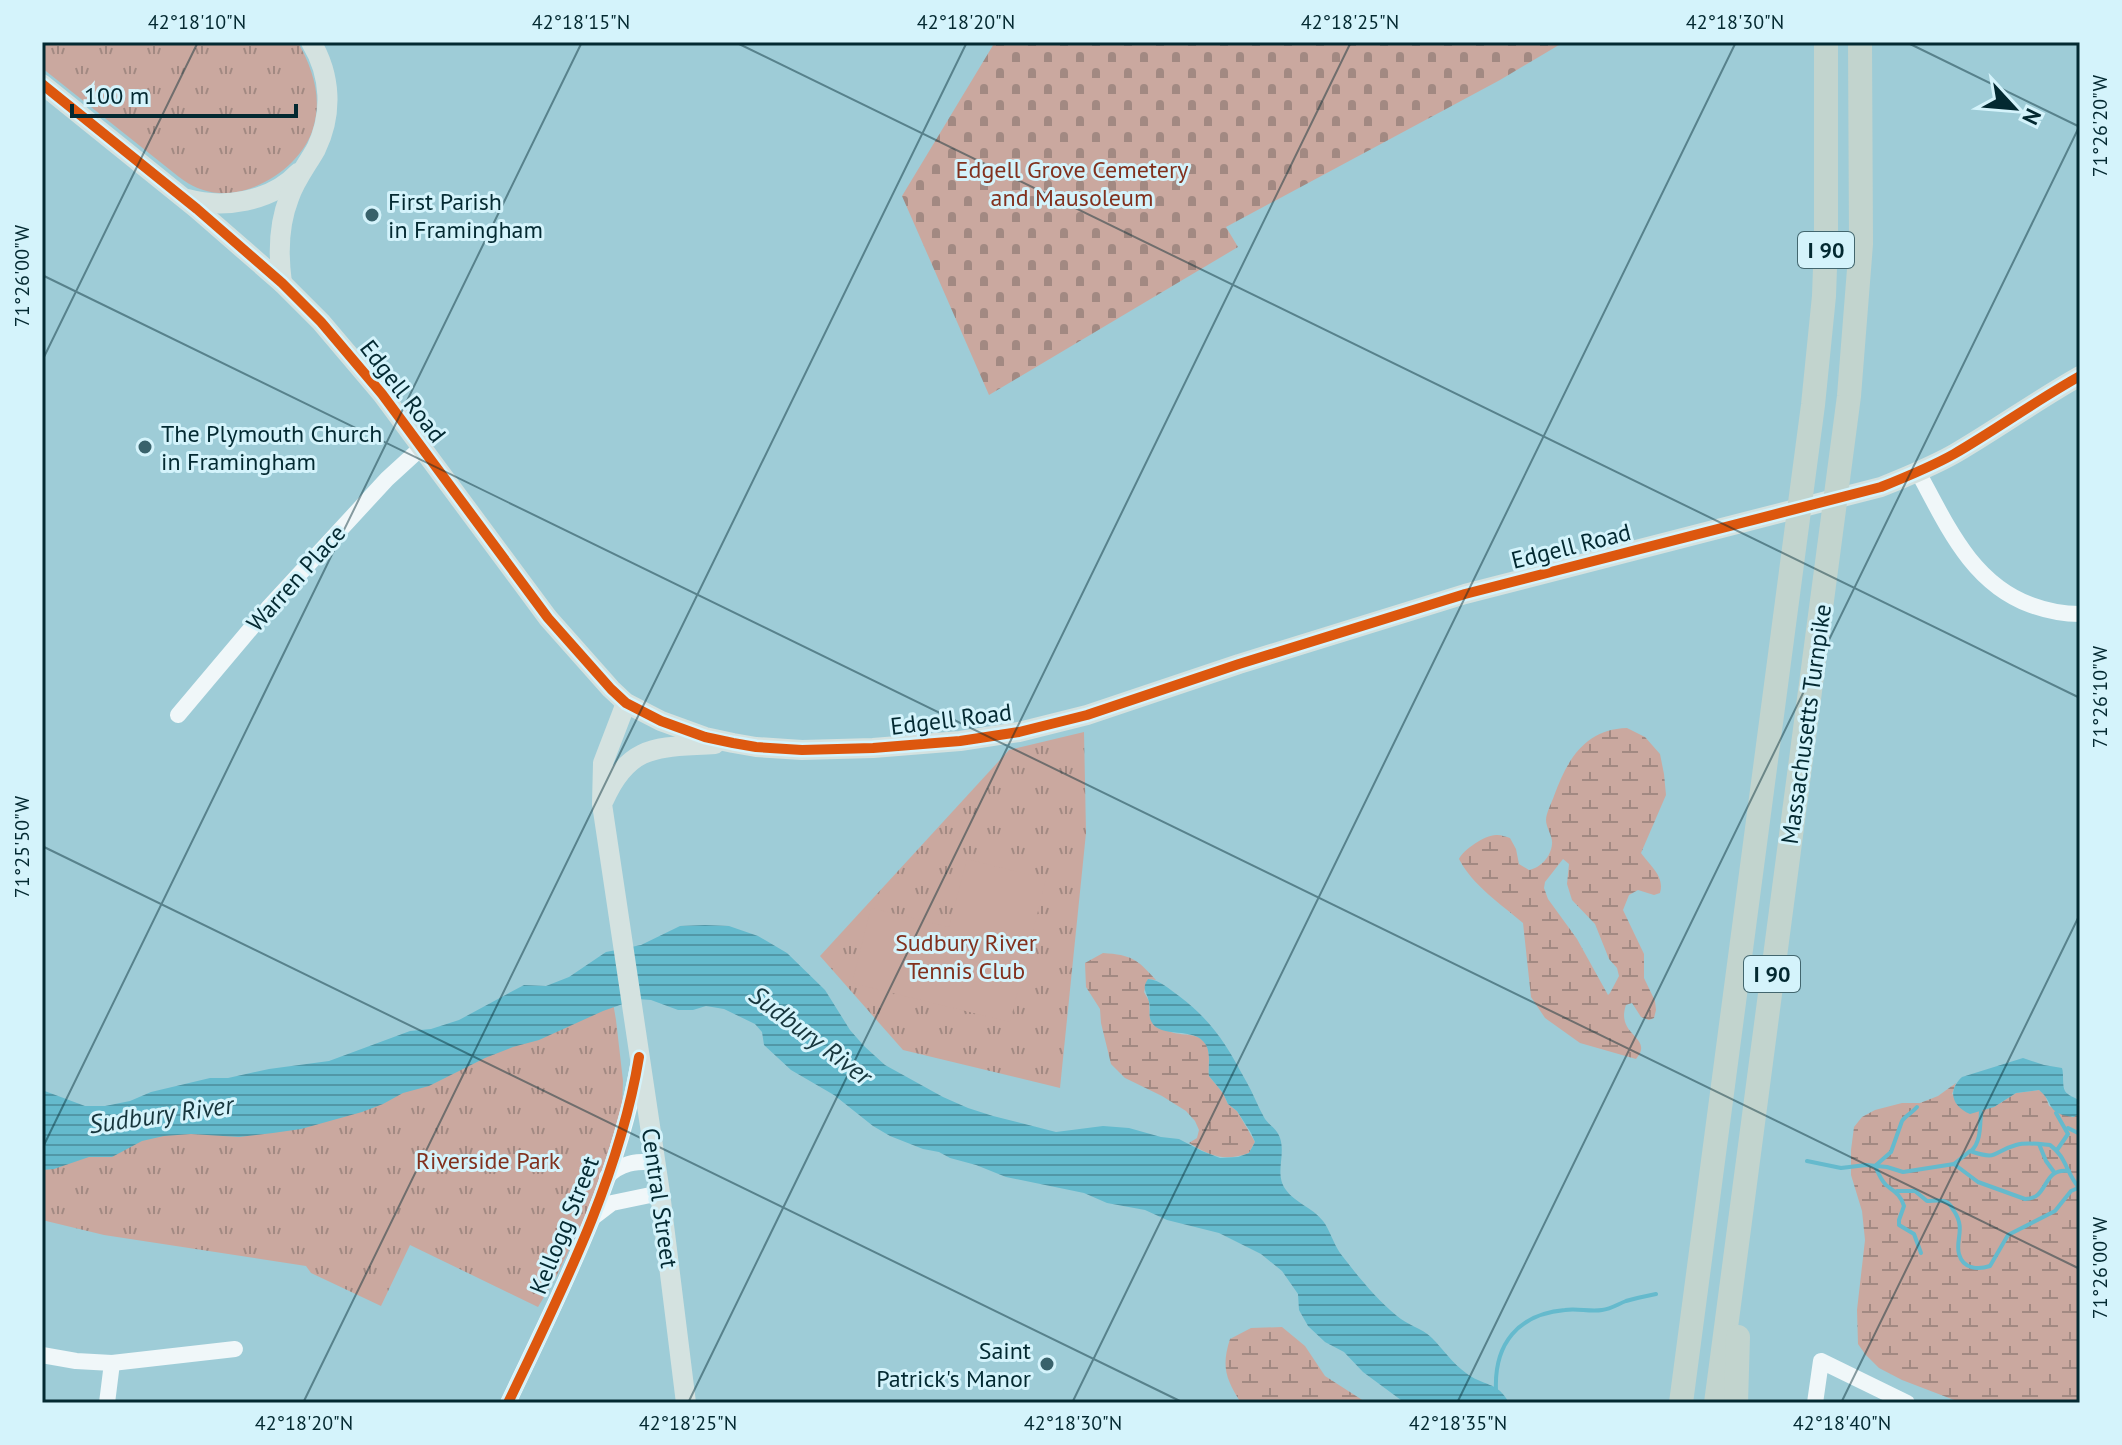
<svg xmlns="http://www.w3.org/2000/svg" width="2122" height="1445" viewBox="0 0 2122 1445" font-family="'PT Sans',sans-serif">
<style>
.grass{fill:url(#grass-tufts)}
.wetland{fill:url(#wetland-marsh);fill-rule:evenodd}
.cemetery{fill:url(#cemetery-stones)}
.pitch{fill:#caa89f}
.water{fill:url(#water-rules)}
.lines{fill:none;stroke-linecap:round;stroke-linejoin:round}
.stream{stroke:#65bacd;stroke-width:4}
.minor{stroke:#f0f7f9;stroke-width:16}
.major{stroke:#d4e2e0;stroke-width:20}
.highway{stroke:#c2d4ce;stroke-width:24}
.cycleway-casing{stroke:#d4f3fb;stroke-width:15}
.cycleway{stroke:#dd570e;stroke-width:10}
.ticks{fill:none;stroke:#032931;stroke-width:2;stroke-opacity:0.45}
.poi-dot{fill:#39626b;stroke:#d4f3fb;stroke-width:3}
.labels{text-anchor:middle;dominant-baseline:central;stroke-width:6;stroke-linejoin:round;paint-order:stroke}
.shield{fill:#d4f3fb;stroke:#42666e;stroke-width:2}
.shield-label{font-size:22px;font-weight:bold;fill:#032931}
.park-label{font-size:24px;fill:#82311e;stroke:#d4f3fb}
.poi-label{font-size:24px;fill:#032931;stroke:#d4f3fb;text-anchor:start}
.street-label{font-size:24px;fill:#032931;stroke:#d4f3fb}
.water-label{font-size:26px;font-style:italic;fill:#17363d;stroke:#d4f3fb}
.neatline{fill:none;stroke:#032931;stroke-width:3}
.ticks-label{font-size:20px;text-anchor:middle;fill:#032931}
</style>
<defs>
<pattern id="grass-tufts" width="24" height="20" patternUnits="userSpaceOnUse" patternTransform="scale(2)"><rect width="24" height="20" fill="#caa89f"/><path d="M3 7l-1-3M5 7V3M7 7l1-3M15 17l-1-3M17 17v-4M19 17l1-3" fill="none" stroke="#a28982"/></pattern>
<pattern id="wetland-marsh" width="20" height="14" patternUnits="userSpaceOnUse" patternTransform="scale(2)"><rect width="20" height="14" fill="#caa89f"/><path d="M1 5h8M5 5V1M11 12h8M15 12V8" fill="none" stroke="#a28982"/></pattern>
<pattern id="cemetery-stones" width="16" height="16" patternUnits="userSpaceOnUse" patternTransform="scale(2)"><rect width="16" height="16" fill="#caa89f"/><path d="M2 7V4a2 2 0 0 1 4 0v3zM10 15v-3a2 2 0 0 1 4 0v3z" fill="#a28982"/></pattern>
<pattern id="water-rules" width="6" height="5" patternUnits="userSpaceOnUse" patternTransform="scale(2)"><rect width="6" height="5" fill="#65bacd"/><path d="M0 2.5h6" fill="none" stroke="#5197a7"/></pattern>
</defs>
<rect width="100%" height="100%" fill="#9eccd7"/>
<g class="grass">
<path d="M42,42H298C312,68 322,95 314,125C305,163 257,196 219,193C203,192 191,186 179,177L42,68Z"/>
<polygon points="1084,732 1086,833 1060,1088 903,1050 820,956 1009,750"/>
<polygon points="605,956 616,1020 623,1081 622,1109 599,1188 556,1277 538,1307 410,1245 381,1306 311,1273 306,1266 104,1235 42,1220 42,1105 76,1112 450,1055"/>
</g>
<g class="wetland">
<path d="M1627,728L1645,737L1660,754L1664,774L1666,795L1641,853C1650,866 1665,876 1660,893L1654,895L1638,890L1629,895L1623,910L1644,954V978L1655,1001L1656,1010L1654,1018L1649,1020L1641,1017L1632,1003L1626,1005C1615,1036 1655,1037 1636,1059L1580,1043L1545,1018L1531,997L1523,923C1501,904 1473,886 1459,859C1463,850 1486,834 1497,835C1502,835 1506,837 1510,838L1516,849L1519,864L1529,870C1540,868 1551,857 1552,844C1553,836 1546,828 1546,820C1546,813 1552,802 1554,796C1567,760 1585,729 1627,728ZM1563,859L1569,864L1567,884L1572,900L1595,924L1609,959L1617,968L1619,976L1610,993L1608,995L1577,939L1548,899L1544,888L1545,882Z"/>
<path d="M1103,953C1132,955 1137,959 1156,980L1148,979L1144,992L1149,1001L1150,1019C1157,1024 1166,1031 1174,1033C1188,1036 1202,1032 1208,1049C1210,1058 1208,1068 1209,1076L1223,1093L1228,1104L1237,1111L1255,1142L1249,1153C1224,1162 1210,1156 1189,1143L1197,1138L1199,1130L1195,1121L1186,1111L1162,1096L1125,1078L1111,1064L1101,1023L1100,1009L1086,987L1085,963Z"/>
<polygon points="1956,1083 1952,1094 1994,1107 2016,1093 2039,1090 2045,1095 2049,1106 2073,1117 2080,1113 2080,1403 1962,1403 1902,1380 1879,1368 1865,1354 1858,1344 1857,1310 1865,1240 1862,1211 1851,1175 1851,1150 1854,1127 1862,1117 1875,1110 1902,1103 1920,1103 1938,1096"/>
<path d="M1282,1327L1305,1346L1325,1376L1367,1403H1241C1226,1379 1221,1367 1230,1339L1251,1328Z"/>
</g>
<polygon class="cemetery" points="995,42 1564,42 1500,80 1226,227 1238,247 989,395 902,196"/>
<polygon class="pitch" points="967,859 1046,879 1010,1022 852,983 871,908 949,927"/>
<g class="water">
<path d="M705,925L729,926L758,936L787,953L825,990L850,1030L864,1046L885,1065L943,1097L968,1108L993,1116L1056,1132L1103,1126L1129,1128L1161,1137L1179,1139L1202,1151L1220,1158L1238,1157L1249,1153L1255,1142L1251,1133L1237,1111L1228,1104L1223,1093L1209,1076C1208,1067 1211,1054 1206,1045C1195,1025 1160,1040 1151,1021C1148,1015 1151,1008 1149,1002C1147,992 1141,989 1148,979C1160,980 1169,989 1179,996C1213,1022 1226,1044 1246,1081C1253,1093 1258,1107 1265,1119C1270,1126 1277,1129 1280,1138C1286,1156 1274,1174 1286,1190C1295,1203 1312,1207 1323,1221C1330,1230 1333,1243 1340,1253C1356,1274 1376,1299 1397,1316C1407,1325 1422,1328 1432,1338C1444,1350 1452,1363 1466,1373C1482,1386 1498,1381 1509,1403H1405L1363,1372L1344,1352L1325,1342L1308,1326L1299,1310L1298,1294L1282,1271L1261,1254L1219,1233L1167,1220L1145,1210L1107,1203L1084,1193L1006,1177L976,1165L950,1158L939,1152L923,1149L890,1136L873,1126L834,1095L791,1070L764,1045L762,1032L755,1024L724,1009L706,1006L693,1010H678L651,1000L637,999L603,1011L539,1040L513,1047L485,1058L429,1086L403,1093L383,1104L362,1112L301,1129L273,1133L239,1137L191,1134L164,1136L142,1141L112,1157H89L54,1169L42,1170V1090L85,1106H105L130,1101L151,1092L210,1078H228L269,1069L329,1061L410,1031L431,1029L459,1020L524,985L546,986L569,977L606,952L641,945L680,926Z"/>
<path d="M2023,1058L2044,1065L2062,1068C2064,1074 2062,1086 2065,1091C2067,1095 2076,1098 2080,1101V1113L2074,1117C2045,1114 2055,1103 2039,1090L2016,1093L1994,1107L1970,1114C1952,1106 1947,1091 1962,1077Z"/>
</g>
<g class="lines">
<g class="stream">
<path d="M1917,1107C1912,1113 1906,1115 1902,1121L1891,1152L1875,1166C1878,1173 1881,1180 1886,1185C1895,1192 1900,1194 1904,1206L1899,1220V1225L1914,1234L1921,1253"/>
<polyline points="2056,1113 2068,1134 2057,1150"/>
<polyline points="2068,1128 2080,1134"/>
<polyline points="2039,1144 2046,1161 2054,1172"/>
<path d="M1971,1151C1981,1143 1980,1125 1981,1112"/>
<path d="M1807,1161L1841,1168L1866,1165L1887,1167L1903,1172L1954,1164L1970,1151C2000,1161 1991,1152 2016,1145C2027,1142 2039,1144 2050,1145C2066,1156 2067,1175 2080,1189"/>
<path d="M1954,1164L1978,1182L2025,1199C2050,1199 2041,1167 2069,1171"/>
<path d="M1897,1191H1915L1927,1201C1933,1201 1941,1199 1946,1202C1950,1203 1952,1208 1954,1211C1966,1229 1955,1240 1959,1254C1963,1269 1978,1270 1990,1266L2008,1235L2055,1211L2071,1191L2078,1188"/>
<path d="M1496,1390C1494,1344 1518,1314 1565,1310C1577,1308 1590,1312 1602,1310C1611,1309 1618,1304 1626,1301C1636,1298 1646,1296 1656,1294"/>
</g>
<g class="minor">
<path d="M1918,472C1947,525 1971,583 2031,605C2047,611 2064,614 2080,614"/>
<polyline points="178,715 269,607 387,479 422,447"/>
<path d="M607,1177C620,1163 636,1161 655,1162"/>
<polyline points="595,1216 612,1203 660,1193"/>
<polyline points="42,1355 76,1361 112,1363 235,1349"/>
<polyline points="107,1403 112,1363"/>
<path d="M508,1403C558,1297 618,1182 638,1066"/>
<polyline points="1815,1403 1821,1361 1907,1403"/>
</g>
<g class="major">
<path d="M42,84L197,209L282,283L321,322L382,394L548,618L611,689L626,703L661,721L705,737L733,743L756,747L802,750L873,748L960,741L1019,732L1087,715L1239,664L1465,594L1881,487C1906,477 1931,467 1954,454C1997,429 2037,400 2080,376"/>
<path d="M187,199C223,209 271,202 298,173"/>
<path d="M282,283C278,254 278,226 289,198C295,180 307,165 316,149C333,114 331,75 311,42"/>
<polyline points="626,703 603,763 602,804 660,1193 686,1403"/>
<path d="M604,800C630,742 659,748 715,744"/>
</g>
<g class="highway">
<polyline points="1681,1403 1813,405 1824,296 1826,240 1826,42"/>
<polyline points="1716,1403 1849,396 1861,244 1860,42"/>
<polyline points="1736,1403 1738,1337"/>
</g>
<g class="cycleway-casing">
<g id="cycleway">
<path d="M42,84L197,209L282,283L321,322L382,394L548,618L611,689L626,703L661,721L705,737L733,743L756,747L802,750L873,748L960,741L1019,732L1087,715L1239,664L1465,594L1881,487C1906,477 1931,467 1954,454C1997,429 2037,400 2080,376"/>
<path d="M508,1403C561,1292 619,1179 639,1057"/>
</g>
</g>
<use href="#cycleway" class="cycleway"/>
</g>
<path class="ticks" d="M735,42L2080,698M1906,42L2080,127M42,275L2080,1269M42,361L198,42M42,846L1184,1403M42,1149L582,42M303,1403L967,42M688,1403L1351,42M1072,1403L1736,42M1457,1403L2080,125M1841,1403L2080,914"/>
<g class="poi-dot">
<circle cx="372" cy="215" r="8"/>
<circle cx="145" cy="447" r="8"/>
<circle cx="1047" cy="1364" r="8"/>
</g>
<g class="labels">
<g class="shield">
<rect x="1798" y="232" width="56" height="36" rx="6"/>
<rect x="1744" y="956" width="56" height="36" rx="6"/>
</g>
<g class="shield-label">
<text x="1826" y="250">I 90</text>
<text x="1772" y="974">I 90</text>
</g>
<g class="park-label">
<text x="1072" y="169">Edgell Grove Cemetery<tspan x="1072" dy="28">and Mausoleum</tspan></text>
<text x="966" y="942">Sudbury River<tspan x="966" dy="28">Tennis Club</tspan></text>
<text x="488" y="1160">Riverside Park</text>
</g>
<g class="poi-label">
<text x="388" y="201">First Parish<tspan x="388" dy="28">in Framingham</tspan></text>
<text x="161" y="433">The Plymouth Church<tspan x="161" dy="28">in Framingham</tspan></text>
<text x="1031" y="1350" text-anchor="end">Saint<tspan x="1031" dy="28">Patrick's Manor</tspan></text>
</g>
<g class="street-label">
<text transform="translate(403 391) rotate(52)">Edgell Road</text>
<text transform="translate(1571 546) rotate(-14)">Edgell Road</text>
<text transform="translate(296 578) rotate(-48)">Warren Place</text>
<text transform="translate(951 719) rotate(-7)">Edgell Road</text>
<text transform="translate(1806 724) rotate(-82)">Massachusetts Turnpike</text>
<text transform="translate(660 1198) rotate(82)">Central Street</text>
<text transform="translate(564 1225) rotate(-68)">Kellogg Street</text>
</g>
<g class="water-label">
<text transform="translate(811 1035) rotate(37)">Sudbury River</text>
<text transform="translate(161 1114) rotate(-8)">Sudbury River</text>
</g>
</g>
<rect width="2122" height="1445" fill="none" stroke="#d4f3fb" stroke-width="88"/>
<g transform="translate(2014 108) rotate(116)" stroke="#d4f3fb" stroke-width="6" paint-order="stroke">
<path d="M0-6L14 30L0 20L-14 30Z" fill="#032931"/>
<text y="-12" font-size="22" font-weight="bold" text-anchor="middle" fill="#032931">N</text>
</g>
<path d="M72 104v12h224v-12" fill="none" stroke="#032931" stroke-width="4"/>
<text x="84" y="104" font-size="24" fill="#032931" stroke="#d4f3fb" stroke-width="6" paint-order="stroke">100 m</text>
<rect x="44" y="44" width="2034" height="1357" class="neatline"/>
<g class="ticks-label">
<text x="197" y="29">42°18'10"N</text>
<text x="581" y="29">42°18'15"N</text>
<text x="966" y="29">42°18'20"N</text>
<text x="1350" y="29">42°18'25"N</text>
<text x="1735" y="29">42°18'30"N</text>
<text transform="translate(2100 126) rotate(-90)" y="7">71°26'20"W</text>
<text transform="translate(22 276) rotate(-90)" y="7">71°26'00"W</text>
<text transform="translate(2100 697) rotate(-90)" y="7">71°26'10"W</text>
<text transform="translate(22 847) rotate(-90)" y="7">71°25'50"W</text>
<text transform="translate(2100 1268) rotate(-90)" y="7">71°26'00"W</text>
<text x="304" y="1430">42°18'20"N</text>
<text x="688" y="1430">42°18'25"N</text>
<text x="1073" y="1430">42°18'30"N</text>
<text x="1458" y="1430">42°18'35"N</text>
<text x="1842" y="1430">42°18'40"N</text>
</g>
</svg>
